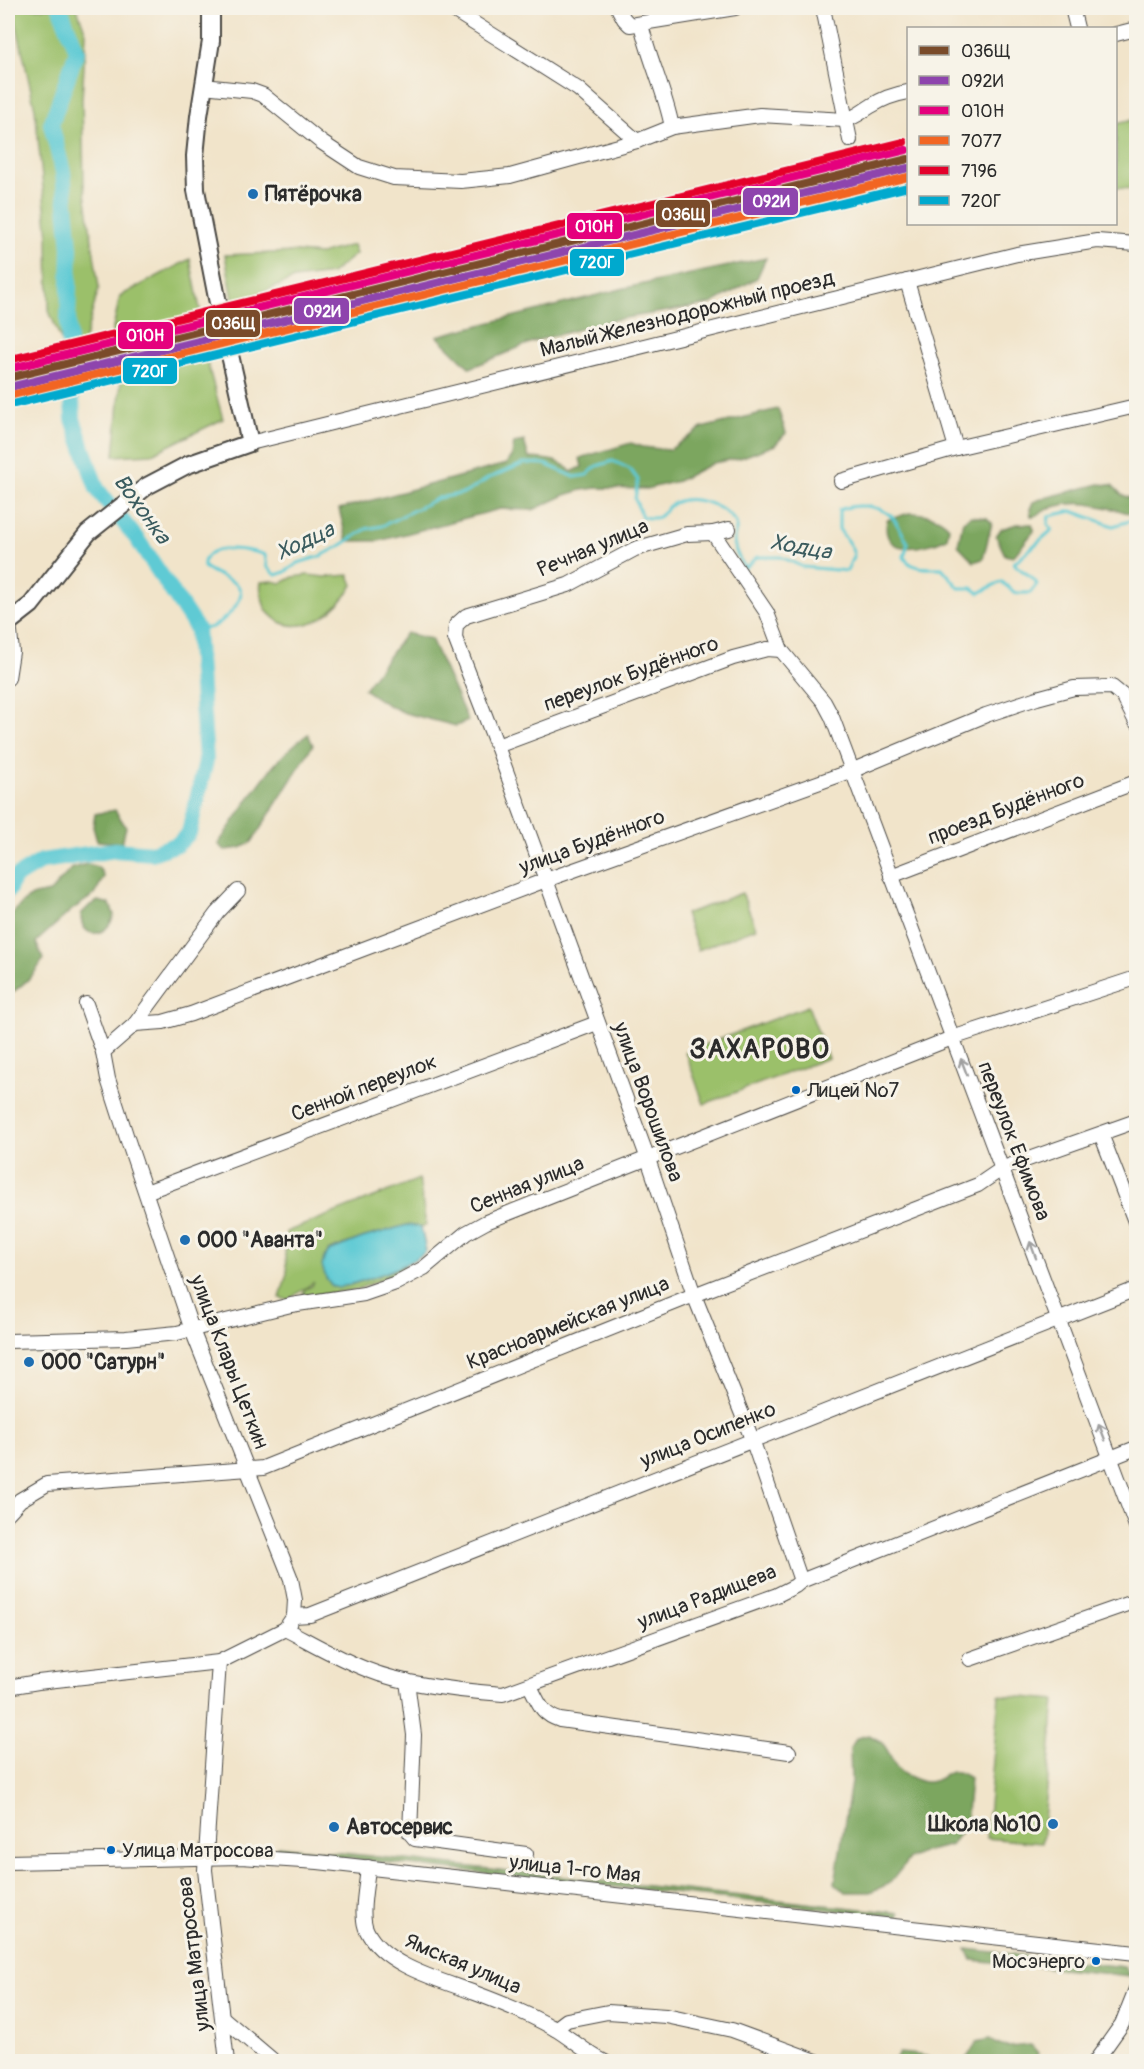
<svg xmlns="http://www.w3.org/2000/svg" width="1144" height="2069" viewBox="0 0 1144 2069" font-family="Pangolin,sans-serif">
<style>
.green{fill:#9bc06a;stroke:#63764a;stroke-width:1.5}
.forest{fill:#7ca65e;stroke:#546844;stroke-width:1.5}
.water{fill:#5ecad4;stroke:#447a80;stroke-width:1.5}
.lines{fill:none;stroke-linecap:round;stroke-linejoin:round}
.stream{stroke:#5ecad4;stroke-width:3}
.river{stroke:#5ecad4;stroke-width:16}
.minor-casing{stroke:#494743;stroke-width:16}
.major-casing{stroke:#494743;stroke-width:20}
.minor{stroke:#fff;stroke-width:14}
.major{stroke:#fff;stroke-width:16}
.rail-1-casing{stroke:#f7f3e8;stroke-width:12}
.rail-2-casing{stroke:#f7f3e8;stroke-width:12}
.rail-3-casing{stroke:#f7f3e8;stroke-width:12}
.rail-4-casing{stroke:#f7f3e8;stroke-width:12}
.rail-5-casing{stroke:#f7f3e8;stroke-width:12}
.rail-6-casing{stroke:#f7f3e8;stroke-width:12}
.rail-1{stroke:#7a4b2a;stroke-width:8}
.rail-2{stroke:#8e44ad;stroke-width:8}
.rail-3{stroke:#e5007d;stroke-width:8}
.rail-4{stroke:#f26522;stroke-width:8}
.rail-5{stroke:#e4002b;stroke-width:8}
.rail-6{stroke:#00a9ce;stroke-width:8}
.oneway{stroke:#a0a0a0}
.poi-dot{fill:#1f6fb2;stroke:#f7f3e8;stroke-width:2}
.bus-dot{fill:#0065bd;stroke:#f7f3e8;stroke-width:2}
.labels{text-anchor:middle;dominant-baseline:central;stroke-width:6;stroke-linejoin:round;paint-order:stroke}
.bus-label{font-size:20px;fill:#2b2b2b;stroke:#f7f3e8;text-anchor:start}
.poi-label{font-size:21px;font-weight:bold;fill:#2b2b2b;stroke:#f7f3e8;text-anchor:start}
.street-label{font-size:21px;fill:#2b2b2b;stroke:#f7f3e8}
.water-label{font-size:22px;font-style:italic;fill:#3a5b5e;stroke:#f7f3e8}
.district-label{font-size:27px;font-weight:bold;letter-spacing:1.5px;fill:#2b2b2b;stroke:#f7f3e8}
.line-badge{stroke:#f7f3e8;stroke-width:2}
.badge-label{font-size:16px;text-anchor:middle;font-weight:bold;fill:#fff}
</style>
<rect width="100%" height="100%" fill="#f7f3e8"/>
<filter id="ink" filterUnits="userSpaceOnUse"><feTurbulence type="fractalNoise" baseFrequency=".0167" numOctaves="2"/><feDisplacementMap in="SourceGraphic" scale="12" xChannelSelector="R" yChannelSelector="G"/><feConvolveMatrix kernelMatrix="1 2 1 2 8 2 1 2 1" color-interpolation-filters="sRGB"/></filter>
<filter id="wash" filterUnits="userSpaceOnUse"><feTurbulence type="fractalNoise" baseFrequency=".008" numOctaves="4" result="noise"/><feDisplacementMap in="SourceGraphic" scale="24" xChannelSelector="R" yChannelSelector="G"/><feGaussianBlur stdDeviation="1.35" result="paint"/><feColorMatrix in="noise" values="0 0 0 0 0 0 0 0 0 0 0 0 0 0 0 0 0 1.4 0 .05"/><feComposite in="paint" operator="in"/></filter>
<g filter="url(#wash)">
<rect width="100%" height="100%" fill="#f1e4ca"/>
<g class="green">
<polygon points="13,8 77,8 86,33 82,99 84,185 99,288 82,349 67,354 49,311 48,237 35,109"/>
<polygon points="1136,119 1136,189 1116,188 1116,124"/>
<polygon points="353,245 356,254 331,274 294,279 234,304 225,255 296,252 320,254"/>
<polygon points="190,259 201,314 110,342 120,296"/>
<polygon points="204,351 223,419 152,454 114,456 122,370"/>
<path d="M308,575L324,577L349,575L353,585C339,609 308,635 280,622C273,618 266,612 264,605C262,596 259,590 261,582L272,581L282,583L293,577Z"/>
<polygon points="742,893 756,928 698,950 685,914"/>
<polygon points="808,1006 828,1058 704,1104 685,1052"/>
<polygon points="419,1179 426,1225 421,1227 407,1225 362,1238 329,1250 324,1258 347,1286 405,1266 405,1270 355,1290 309,1296 303,1294 305,1289 312,1286 314,1282 288,1300 280,1298 287,1273 285,1257 286,1232"/>
<polygon points="999,1695 1055,1700 1042,1843 986,1838"/>
</g>
<g class="forest">
<polygon points="766,258 757,278 711,304 613,320 535,341 470,368 437,336 625,288"/>
<path d="M778,409L786,433L775,445L740,458L713,463L678,481L646,489L596,488L582,490L565,495L533,510L500,509L379,541H347L339,509L506,464L512,455L514,443L524,441L529,458C544,459 562,459 571,472L582,467L580,458L631,443L643,447L669,450L702,428Z"/>
<path d="M1099,484L1112,485L1122,495L1136,500V515C1101,506 1068,494 1035,516H1031L1030,509L1033,502L1044,498Z"/>
<path d="M909,513C923,513 940,516 949,527L947,538C927,548 879,559 887,520Z"/>
<polygon points="971,516 987,518 992,523 983,559 974,562 958,545 963,521"/>
<polygon points="1017,524 1032,524 1034,531 1013,557 1005,555 996,536 1001,529"/>
<polygon points="406,633 431,639 468,721 456,726 405,713 386,704 364,689"/>
<path d="M308,734L313,745L252,842L241,848L225,850L218,844C245,806 270,760 308,734Z"/>
<polygon points="115,810 126,827 122,843 97,841 93,827 95,814"/>
<path d="M87,864C97,866 100,867 104,877L94,895L73,909L36,942L43,959C35,976 22,985 8,996V918L24,901L34,895L50,892L71,869Z"/>
<path d="M98,901L110,904L114,915C107,939 80,940 81,914L90,905Z"/>
<path d="M869,1735C873,1737 879,1740 882,1743C892,1753 892,1770 908,1776C913,1778 921,1782 926,1782C947,1782 945,1762 970,1778L966,1825L951,1845L921,1853L909,1859L889,1884L870,1892H845L835,1883L851,1782L850,1748L857,1738Z"/>
<polygon points="277,1846 899,1913 899,1917 276,1851"/>
<polygon points="967,1949 1124,1967 1131,1976 972,1960"/>
<path d="M990,2039C1004,2051 1013,2046 1031,2045L1038,2053L1036,2060L1033,2062L894,2061L899,2053C921,2054 942,2061 965,2061L977,2042Z"/>
</g>
<path class="water" d="M407,1225L421,1227L426,1251C409,1267 361,1282 338,1288L332,1286L326,1278L322,1266L324,1258L329,1251L362,1238Z"/>
<g class="lines">
<path class="stream" d="M197,629C202,628 208,629 212,627C222,623 249,599 238,586C233,580 213,574 204,567C201,541 251,549 265,555L267,567L276,575L285,572L298,563L321,556L340,546L366,529L382,526L438,498L465,493L489,478L525,463L545,464L575,477L587,475L597,466L613,461L630,469L638,480L635,499L642,517C668,521 657,512 674,503C692,494 721,504 734,520C740,527 733,534 734,542C735,551 740,561 745,568L757,557H781L803,567L847,571L854,554L850,545L839,529V510C854,504 876,504 890,515C897,521 903,535 908,543L904,557C911,570 929,568 942,568L959,588H972L979,593C987,590 993,584 1002,582L1015,593H1030L1037,584C1032,574 1020,572 1014,563L1052,530L1048,524L1049,516L1072,511L1113,526L1133,520L1136,523"/>
<polyline class="river" points="8,891 14,878 42,861 115,850 152,853 178,844 189,833 206,761 197,629 137,539 97,489 73,419 68,322 70,248 63,172 51,124 77,51 60,8"/>
</g>
</g>
<g filter="url(#ink)">
<g class="lines">
<g class="minor-casing">
<g id="minor">
<polyline points="450,8 578,89 637,141"/>
<polyline points="618,8 624,19 630,25 735,8"/>
<polyline points="823,8 850,140"/>
<polyline points="1072,8 1077,28"/>
<path d="M641,24C649,59 665,91 672,127"/>
<polyline points="1116,34 1136,29"/>
<path d="M203,86L252,91L263,95L321,142L359,167L394,178L461,181L510,176L637,141L672,127L760,115L845,120C857,117 861,112 871,106C882,99 896,94 908,92"/>
<polyline points="907,281 956,448"/>
<polyline points="250,443 1017,254 1097,241 1136,244"/>
<polyline points="841,481 956,448 1136,406"/>
<polyline points="729,529 713,533 687,534 635,549 568,585 466,616 456,625 455,638 497,746 648,1159 694,1295 752,1439 801,1581"/>
<polyline points="713,533 767,613 781,650 824,702 832,717 1136,1526"/>
<polyline points="8,678 12,652 9,622"/>
<polyline points="497,746 733,658 767,649 781,650"/>
<polyline points="891,876 1136,782"/>
<polyline points="135,1024 217,913 238,891"/>
<polyline points="103,1052 135,1024 163,1022 191,1014 546,880 851,771 986,715 1037,698 1074,688 1112,687 1123,696 1136,722"/>
<polyline points="1101,1134 1136,1224"/>
<polyline points="146,1192 597,1023"/>
<polyline points="8,1341 126,1338 177,1333 291,1305 364,1294 396,1283 424,1268 466,1233 486,1222 952,1038 1136,978"/>
<polyline points="8,1513 20,1500 47,1484 263,1468 694,1295 978,1185 1003,1168 1136,1121"/>
<polyline points="294,1616 310,1615 1136,1289"/>
<path d="M285,1629C312,1643 339,1659 368,1670C405,1685 463,1691 503,1694L777,1595L795,1586L801,1581L1136,1448"/>
<polyline points="970,1659 1136,1601"/>
<polyline points="219,1662 205,1870 227,2062"/>
<polyline points="407,1681 414,1735 410,1833 415,1839 526,1854"/>
<path d="M530,1686C539,1703 541,1714 560,1720L789,1752"/>
<polyline points="8,1687 38,1682 219,1662 285,1629 294,1616 295,1600 291,1579 192,1330 127,1138 108,1079 103,1052 86,1004"/>
<polyline points="8,1862 241,1857 318,1862 1136,1953"/>
<path d="M368,1867C367,1884 359,1916 367,1931C384,1966 441,1980 475,1993C502,2003 530,2014 555,2029C572,2039 586,2053 605,2062"/>
<polyline points="223,2018 275,2062"/>
<polyline points="555,2029 567,2020 608,2012 666,2016 732,2030 819,2062"/>
<polyline points="1095,2062 1122,2024 1136,1989"/>
</g>
</g>
<g class="major-casing">
<polyline id="major" points="8,623 31,605 88,533 147,486 187,465 250,443 217,298 196,190 195,156 199,116 211,41 211,8"/>
</g>
<use href="#minor" class="minor"/>
<use href="#major" class="major"/>
<g class="rail-1-casing">
<polyline id="rail-1" points="8,378 908,159"/>
</g>
<g class="rail-2-casing">
<polyline id="rail-2" points="10,387 908,168"/>
</g>
<g class="rail-3-casing">
<polyline id="rail-3" points="8,369 906,150"/>
</g>
<g class="rail-4-casing">
<polyline id="rail-4" points="12,395 908,177"/>
</g>
<g class="rail-5-casing">
<polyline id="rail-5" points="8,360 904,142"/>
</g>
<g class="rail-6-casing">
<polyline id="rail-6" points="14,404 908,187"/>
</g>
<use href="#rail-1" class="rail-1"/>
<use href="#rail-2" class="rail-2"/>
<use href="#rail-3" class="rail-3"/>
<use href="#rail-4" class="rail-4"/>
<use href="#rail-5" class="rail-5"/>
<use href="#rail-6" class="rail-6"/>
</g>
<defs><path id="oneway-shaft" d="M-6 0H5M1.5-3L5.5 0L1.5 3" fill="none" stroke-width="1.6" stroke-linecap="round" stroke-linejoin="round" transform="scale(1.5)"/></defs>
<g class="oneway">
<use href="#oneway-shaft" transform="translate(964 1067) rotate(-111)"/>
<use href="#oneway-shaft" transform="translate(1033 1250) rotate(-110)"/>
<use href="#oneway-shaft" transform="translate(1102 1432) rotate(-111)"/>
</g>
</g>
<g class="poi-dot">
<circle cx="253" cy="194" r="6"/>
<circle cx="185" cy="1240" r="6"/>
<circle cx="29" cy="1362" r="6"/>
<circle cx="1053" cy="1824" r="6"/>
<circle cx="334" cy="1827" r="6"/>
</g>
<g class="bus-dot">
<circle cx="796" cy="1090" r="5"/>
<circle cx="111" cy="1850" r="5"/>
<circle cx="1096" cy="1961" r="5"/>
</g>
<g class="labels">
<g class="bus-label">
<text x="807" y="1090">Лицей №7</text>
<text x="122" y="1850">Улица Матросова</text>
<text x="1085" y="1961" text-anchor="end">Мосэнерго</text>
</g>
<g class="poi-label">
<text x="265" y="194">Пятёрочка</text>
<text x="197" y="1240">ООО "Аванта"</text>
<text x="41" y="1362">ООО "Сатурн"</text>
<text x="1041" y="1824" text-anchor="end">Школа №10</text>
<text x="346" y="1827">Автосервис</text>
</g>
<g class="street-label">
<text transform="translate(687 314) rotate(-14)">Малый Железнодорожный проезд</text>
<text transform="translate(593 548) rotate(-23)">Речная улица</text>
<text transform="translate(631 674) rotate(-20)">переулок Будённого</text>
<text transform="translate(1006 809) rotate(-21)">проезд Будённого</text>
<text transform="translate(592 842) rotate(-20)">улица Будённого</text>
<text transform="translate(364 1088) rotate(-21)">Сенной переулок</text>
<text transform="translate(648 1102) rotate(70)">улица Ворошилова</text>
<text transform="translate(1014 1141) rotate(69)">переулок Ефимова</text>
<text transform="translate(527 1185) rotate(-22)">Сенная улица</text>
<text transform="translate(568 1323) rotate(-22)">Красноармейская улица</text>
<text transform="translate(229 1362) rotate(69)">улица Клары Цеткин</text>
<text transform="translate(708 1435) rotate(-22)">улица Осипенко</text>
<text transform="translate(707 1597) rotate(-21)">улица Радищева</text>
<text transform="translate(575 1869) rotate(6)">улица 1-го Мая</text>
<text transform="translate(194 1954) rotate(-97)">улица Матросова</text>
<text transform="translate(463 1964) rotate(23)">Ямская улица</text>
</g>
<g class="water-label">
<text transform="translate(142 509) rotate(54)">Вохонка</text>
<text transform="translate(305 541) rotate(-25)">Ходца</text>
<text transform="translate(801 547) rotate(10)">Ходца</text>
</g>
<g class="district-label">
<text x="760" y="1049">ЗАХАРОВО</text>
</g>
</g>
<g class="line-badge">
<rect x="742" y="187" width="57" height="29" rx="6" fill="#8e44ad"/>
<rect x="655" y="199" width="56" height="29" rx="6" fill="#7a4b2a"/>
<rect x="566" y="212" width="57" height="28" rx="6" fill="#e5007d"/>
<rect x="569" y="248" width="56" height="29" rx="6" fill="#00a9ce"/>
<rect x="293" y="297" width="57" height="28" rx="6" fill="#8e44ad"/>
<rect x="205" y="309" width="56" height="29" rx="6" fill="#7a4b2a"/>
<rect x="117" y="321" width="57" height="29" rx="6" fill="#e5007d"/>
<rect x="122" y="357" width="56" height="28" rx="6" fill="#00a9ce"/>
</g>
<g class="badge-label">
<text x="771" y="207">092И</text>
<text x="683" y="220">036Щ</text>
<text x="594" y="232">010Н</text>
<text x="597" y="268">720Г</text>
<text x="322" y="317">092И</text>
<text x="233" y="329">036Щ</text>
<text x="145" y="341">010Н</text>
<text x="150" y="377">720Г</text>
</g>
<rect width="1144" height="2069" fill="none" stroke="#f7f3e8" stroke-width="30"/>
<rect x="907" y="27" width="210" height="198" fill="#f7f3e8" stroke="#a5a39c" stroke-width="1.5"/>
<rect x="919" y="46" width="30" height="9" fill="#7a4b2a" stroke="#a5a39c" stroke-width="1.5"/>
<text x="961" y="57" font-size="18" fill="#2b2b2b">036Щ</text>
<rect x="919" y="76" width="30" height="9" fill="#8e44ad" stroke="#a5a39c" stroke-width="1.5"/>
<text x="961" y="87" font-size="18" fill="#2b2b2b">092И</text>
<rect x="919" y="106" width="30" height="9" fill="#e5007d" stroke="#a5a39c" stroke-width="1.5"/>
<text x="961" y="117" font-size="18" fill="#2b2b2b">010Н</text>
<rect x="919" y="136" width="30" height="9" fill="#f26522" stroke="#a5a39c" stroke-width="1.5"/>
<text x="961" y="147" font-size="18" fill="#2b2b2b">7077</text>
<rect x="919" y="166" width="30" height="9" fill="#e4002b" stroke="#a5a39c" stroke-width="1.5"/>
<text x="961" y="177" font-size="18" fill="#2b2b2b">7196</text>
<rect x="919" y="196" width="30" height="9" fill="#00a9ce" stroke="#a5a39c" stroke-width="1.5"/>
<text x="961" y="207" font-size="18" fill="#2b2b2b">720Г</text>
</svg>
